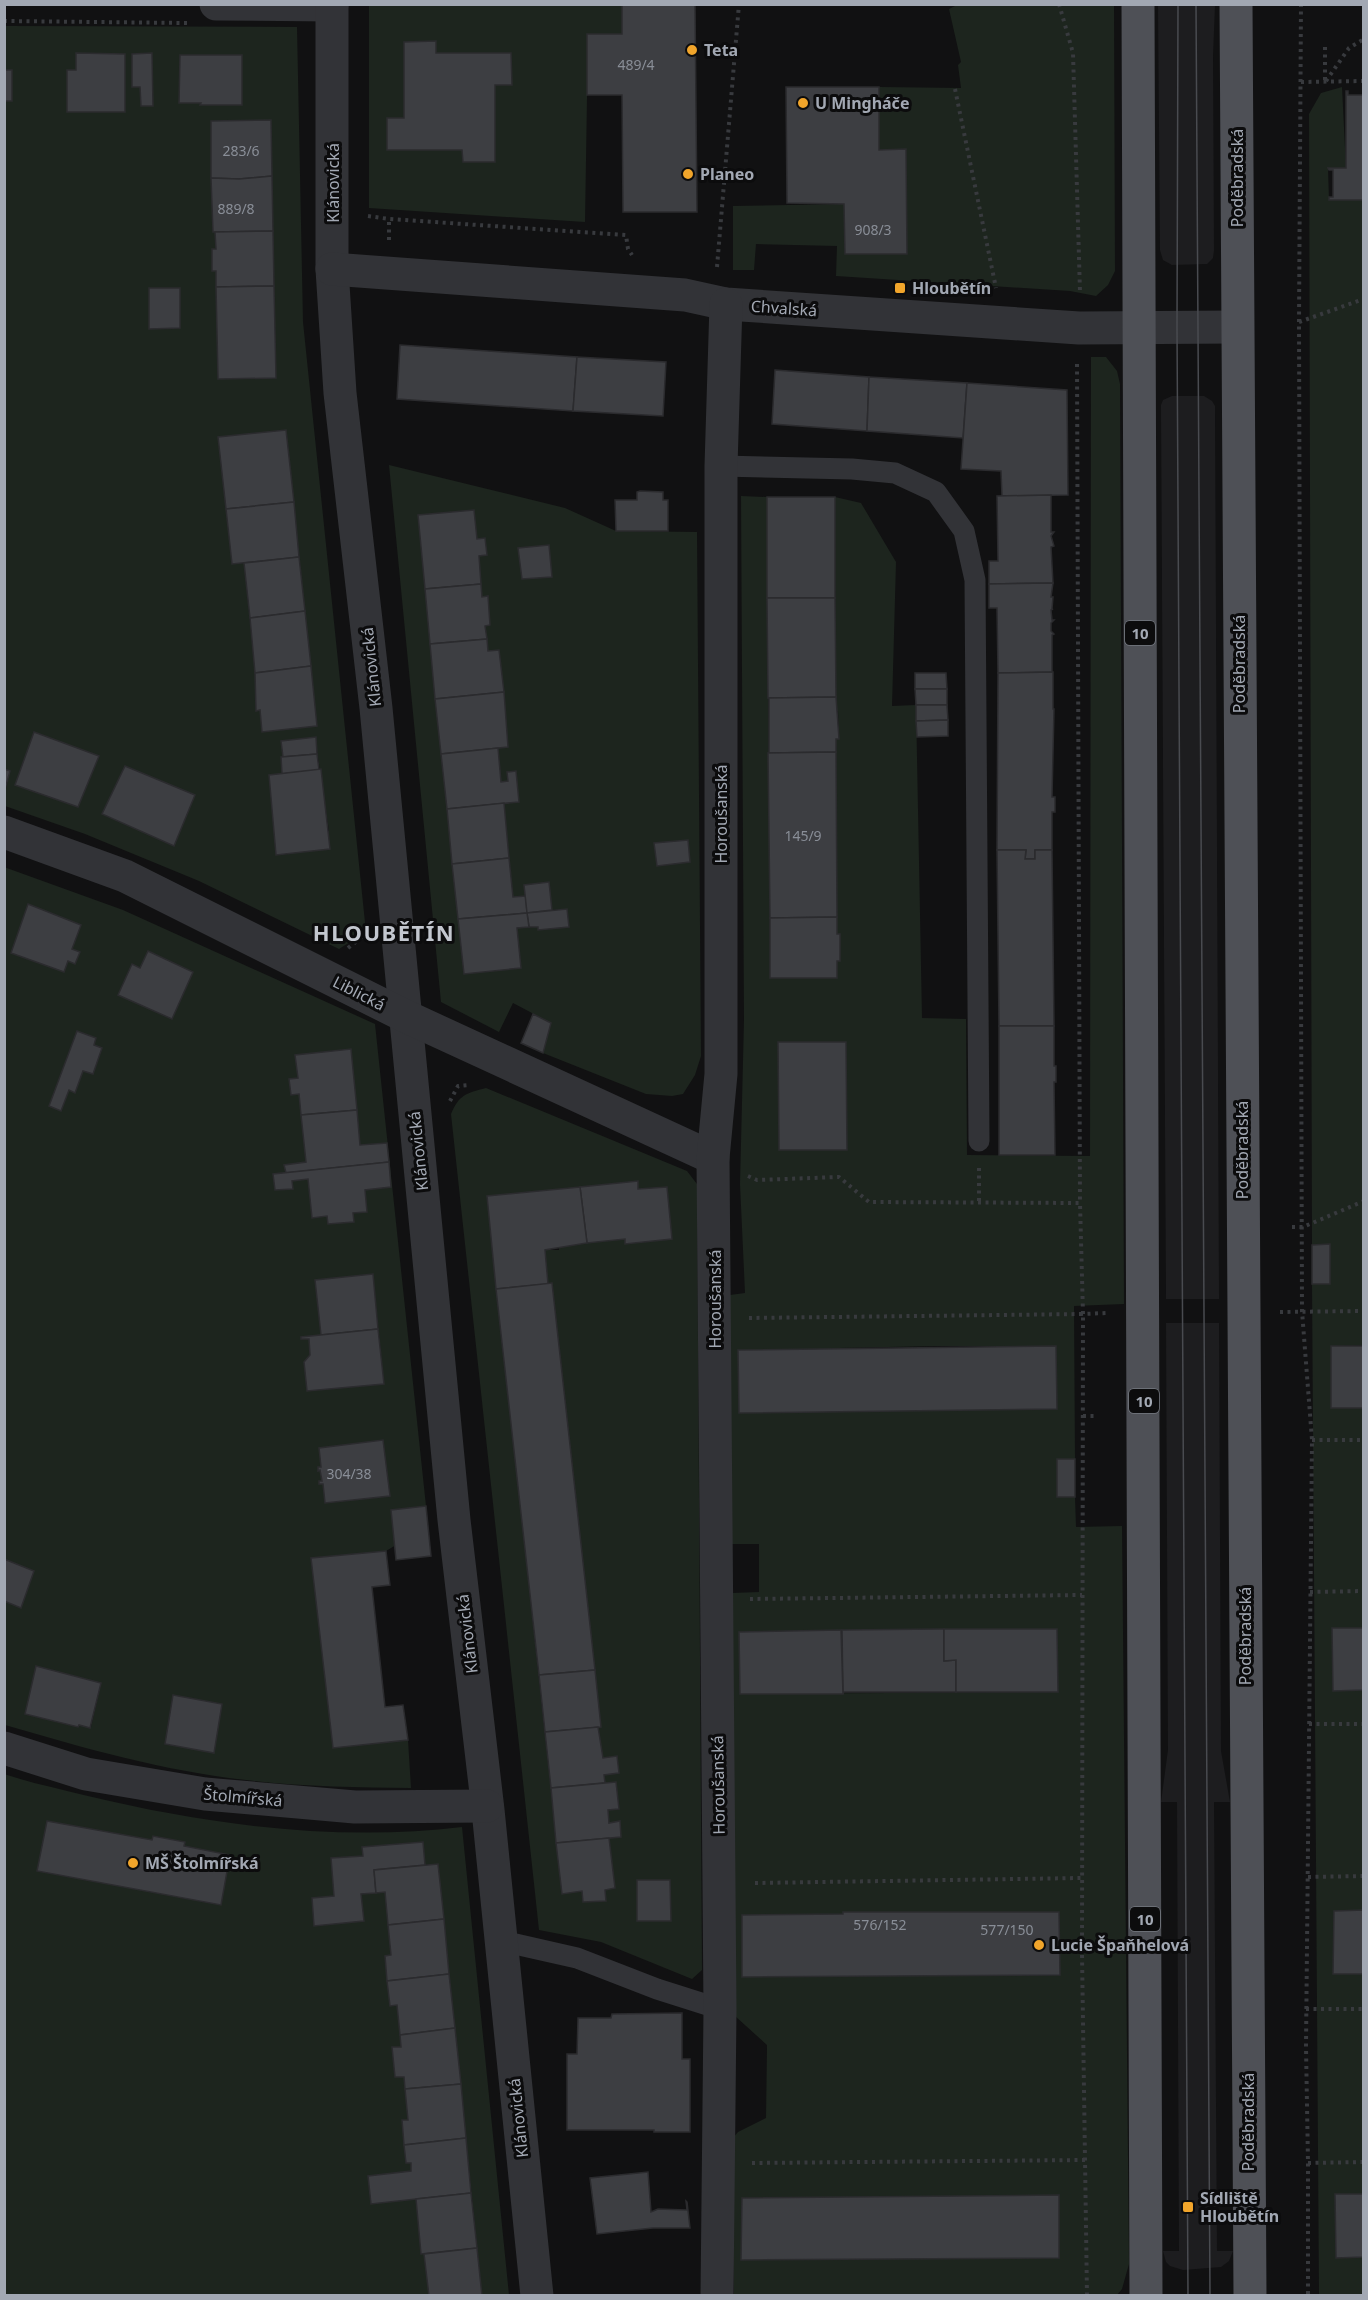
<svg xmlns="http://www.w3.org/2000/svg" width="1368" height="2300" viewBox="0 0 1368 2300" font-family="'Noto Sans',sans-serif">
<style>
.built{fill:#1d1d1f}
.green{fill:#1d251e;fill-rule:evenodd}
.building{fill:#3d3e42;stroke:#2b2b2e;stroke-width:1.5}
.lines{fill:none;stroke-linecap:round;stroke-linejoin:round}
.path{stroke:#383a3e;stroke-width:4;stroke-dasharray:3 4.5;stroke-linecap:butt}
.service{stroke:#323337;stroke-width:21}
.minor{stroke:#323337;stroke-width:33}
.primary{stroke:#4e5056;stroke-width:33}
.tram{stroke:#494b50;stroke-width:1.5}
.poi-dot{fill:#f1a52b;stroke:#0c0c0d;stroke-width:2}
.labels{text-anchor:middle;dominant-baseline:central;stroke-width:6;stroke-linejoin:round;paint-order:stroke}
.number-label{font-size:14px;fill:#898e97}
.shield{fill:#0c0c0d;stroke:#757981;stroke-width:1.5}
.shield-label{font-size:15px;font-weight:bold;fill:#a2a8b3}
.poi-label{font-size:16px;font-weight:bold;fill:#a2a8b3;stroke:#0c0c0d;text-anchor:start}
.street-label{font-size:16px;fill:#a2a8b3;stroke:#0c0c0d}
.district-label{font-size:22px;font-weight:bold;letter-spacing:1.5px;fill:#c3c7cf;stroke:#0c0c0d}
</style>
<rect width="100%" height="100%" fill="#111112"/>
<g class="built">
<polygon points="1158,5 1215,5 1213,56 1214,250 1213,258 1207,264 1172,265 1163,260 1160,250"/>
<polygon points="1172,396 1204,396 1212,401 1215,406 1219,1299 1166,1299 1161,405 1163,400"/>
<polygon points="1166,1323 1219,1323 1221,1751 1230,1802 1214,1802 1217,2251 1233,2251 1229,2261 1221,2267 1183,2270 1170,2266 1166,2262 1163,2251 1179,2251 1177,1802 1161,1802 1168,1750"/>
</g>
<g class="green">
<path d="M369,5H623V36H588L585,222L369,208ZM435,41L436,53H511L512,85H495L494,162H463L462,150H388L387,119L404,118V42Z"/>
<polygon points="957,5 1114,5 1115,271 1108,285 1096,296 1070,291 836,276 837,246 756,244 754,270 733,270 733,206 844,204 845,254 907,254 906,150 879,150 879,87 961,88 958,65 961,62 949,9"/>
<path d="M5,26L297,27L303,322L366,932L339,949L199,881L85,834L5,806V793L10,771L4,769ZM152,53L153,106H141L140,87H132V54ZM77,54H125V112H67V71L76,70ZM180,55H242V105H201V103H179ZM271,120L276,378H218L216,271H212V250L216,249L215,232H213L211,122ZM179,288L180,328L150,329L149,289ZM286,430L317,726L262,732L260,710H256L255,693L257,692L244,563L232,564L218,438ZM34,732L98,756L78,807L15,785ZM315,737L329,831L288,854L277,855L269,775L282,774V741ZM125,767L195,795L174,845L102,814Z"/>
<polygon points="1342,87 1346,168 1328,168 1329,200 1364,200 1364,1345 1331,1346 1364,1408 1363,1628 1333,1628 1333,1690 1364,1690 1363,1910 1334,1911 1334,1973 1363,1974 1363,2194 1335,2195 1336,2257 1363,2257 1363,2296 1319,2295 1312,1284 1330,1283 1330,1245 1312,1245 1309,114 1321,93"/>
<path d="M1091,357H1106L1117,371L1120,384L1124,1304L1074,1306L1075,1459L1057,1460V1497H1075L1076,1527L1122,1526L1129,2264L1122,2289L1117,2295H734L732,2139L738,2132L766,2118L767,2048V2045L735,2016L732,1593L759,1592V1544H730V1295L745,1293L740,1184L744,1020L741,496L767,497L770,978H837V961H839L840,934H837L836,739H839L838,711H836L835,497L861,503L896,562L892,706L916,705L922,1018L966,1019L967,1155L1090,1156ZM778,1042H846L847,1150H779ZM938,1346H1056L843,1412H739L840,1348ZM1057,1629V1692L741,1694L739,1632ZM844,1912H1059L1060,1975L742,1977V1915L843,1914ZM1059,2195V2258L742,2260V2198Z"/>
<path d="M389,465L565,508L616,531L697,532L701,1056L695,1075L683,1094L672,1096L646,1094L543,1053L551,1023L513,1003L499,1032L441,1002ZM474,510L477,539H485L487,555L479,556L482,597H488L490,625L485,626L488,651L499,650L508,747L498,748L501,782L508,781L504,803L513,897L526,896L525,885L549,883L552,910L567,909L569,926L539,930L538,927L517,928L464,974L418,515ZM548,545L552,576L522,579L518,548ZM688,840L690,862L657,866L654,844Z"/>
<path d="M4,867L123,910L375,1024L426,1506L396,1545L386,1551L311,1559L333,1747L408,1740L411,1788C356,1787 301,1787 246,1780C164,1771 84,1748 5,1725V1601L34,1571L4,1559ZM28,904L81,925L72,949L80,952L75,964L68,961ZM140,968L193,972L172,1019L119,995ZM77,1031L96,1038L94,1045L102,1049L93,1074L83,1071L75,1092L69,1090L61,1110L49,1106ZM350,1049L360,1145L387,1143L391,1187L365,1190L367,1212L312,1218L308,1179L292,1181L293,1189L275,1190L273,1174L286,1173L285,1165L306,1162L299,1094L291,1095L289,1079L298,1078L295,1055ZM373,1274L384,1384L307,1391L304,1362L310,1355L309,1339H301L321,1335L315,1281ZM383,1441L390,1495L325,1503L323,1484H319V1481H322L320,1470L318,1471V1468L321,1467L319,1448ZM36,1666L101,1684L91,1727L79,1725L78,1727L25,1714ZM173,1695L222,1704L214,1752L165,1744Z"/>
<path d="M486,1088L687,1171L697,1184L702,1970L692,1979L601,1942L539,1930L451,1114C459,1095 466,1093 486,1088ZM638,1182V1189L667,1187L672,1239L626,1244L625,1239L559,1246V1250H545L548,1284H552L601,1726L598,1727L603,1758L617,1756L619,1772L604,1775L605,1782L603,1783H616L619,1809L608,1810L609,1823L620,1822L621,1837L609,1838L615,1888L605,1890L606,1901L582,1891L562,1893L487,1197ZM637,1880H670L671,1920L637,1921Z"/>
<path d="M4,1774C31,1783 60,1789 88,1796C209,1825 338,1842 462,1827L509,2295H482L438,1864L425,1865L422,1842L362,1847L363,1856L332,1858L334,1896L312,1898L315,1926L364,1921L361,1894L385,1892L391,1955L385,1956L390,2005H397L401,2047L393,2048L395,2077H404L408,2120L402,2121L406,2163H411V2171L368,2176L372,2204L416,2199L421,2254H424L429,2295H5ZM47,1821L229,1855L221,1905L37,1871Z"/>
</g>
<g class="building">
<polygon points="622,4 695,4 697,212 623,212 622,95 587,95 587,34 622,34"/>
<polygon points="436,41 436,53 511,53 512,85 495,85 495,162 463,162 462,150 387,150 387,118 404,118 404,42"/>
<polygon points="76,53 125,54 125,112 67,112 67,70 76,70"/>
<polygon points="152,53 153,106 141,106 140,87 132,87 132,54"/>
<polygon points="180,55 242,55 242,105 200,105 201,103 179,103"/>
<rect x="4" y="70" width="8" height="31"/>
<polygon points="786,87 879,87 879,150 906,149 907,254 845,254 844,204 787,203"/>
<polygon points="1346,91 1348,91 1348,95 1364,95 1364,200 1329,200 1329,197 1333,197 1333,170 1329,170 1328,168 1346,168"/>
<polygon points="271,120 272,176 239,179 211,178 211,121"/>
<polygon points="272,176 273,231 213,232 211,178 239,179"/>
<polygon points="273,231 274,286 216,287 216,271 212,271 212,249 216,249 215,232"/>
<polygon points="274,286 276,378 218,379 216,287"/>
<polygon points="149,288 180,288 180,328 149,329"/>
<polygon points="400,345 577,357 573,411 397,399"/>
<polygon points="577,357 666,362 663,416 573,411"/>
<polygon points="775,370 869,377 867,431 772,424"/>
<polygon points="869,377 967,383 963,438 867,431"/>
<polygon points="967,383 1067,390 1068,495 1002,496 1001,471 961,469"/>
<polygon points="286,430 294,502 226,509 218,437"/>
<polygon points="640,491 663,492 663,500 668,500 668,531 616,531 615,500 637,500 637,492"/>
<polygon points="1051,495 1051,532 1054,532 1051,536 1054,546 1051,547 1053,583 989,584 989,561 998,561 997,496"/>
<rect x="767" y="497" width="68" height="101"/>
<polygon points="294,502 299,557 232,564 226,509"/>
<polygon points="474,510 477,539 485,538 487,555 479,556 481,584 425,589 418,515"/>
<polygon points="549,545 552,577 522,579 518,548"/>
<polygon points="299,557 305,611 250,618 244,563"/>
<polygon points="1053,583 1051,597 1053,597 1052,609 1053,609 1051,610 1052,620 1054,620 1051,623 1051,631 1054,634 1052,635 1052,672 998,673 997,608 989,608 989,584"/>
<polygon points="481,584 482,597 488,596 490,625 485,626 487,639 430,644 425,589"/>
<polygon points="767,598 835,598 836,697 768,698"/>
<polygon points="305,611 311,666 255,673 250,618"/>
<polygon points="487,639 488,651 499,650 504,692 435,699 430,644"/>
<polygon points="311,666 317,726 262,732 260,710 256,711 255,673"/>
<polygon points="1053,672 1053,709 1054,709 1052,797 1055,797 1055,812 1052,812 1052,850 1035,850 1035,859 1025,859 1026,850 997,850 998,673"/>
<polygon points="915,673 946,673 947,689 915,689"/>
<polygon points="915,689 947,689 947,705 916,705"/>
<polygon points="504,692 508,747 441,754 435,699"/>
<polygon points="836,697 839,739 836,739 836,752 769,753 769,698"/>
<polygon points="916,705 947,705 948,720 916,721"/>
<polygon points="948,720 948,736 917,737 916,721"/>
<polygon points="34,732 99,756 78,807 15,785"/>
<polygon points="316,737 317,754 283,757 281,741"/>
<polygon points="498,748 501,782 508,781 507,772 516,771 519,802 447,809 441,754"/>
<polygon points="836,752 837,917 770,918 768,753"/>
<polygon points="317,754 319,770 282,774 281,757"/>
<polygon points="125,766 195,795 174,846 102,814"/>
<polygon points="4,769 10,771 4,793"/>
<polygon points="321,769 330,849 276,855 269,775"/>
<polygon points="504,803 509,858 452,864 447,809"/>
<polygon points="688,840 690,862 657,866 654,843"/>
<polygon points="997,850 1026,850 1025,859 1035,859 1035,850 1052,850 1054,1026 999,1026"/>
<polygon points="509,858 513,897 526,896 527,913 458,919 452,864"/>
<polygon points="549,882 552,910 527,913 524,885"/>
<polygon points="28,904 81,925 72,949 80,952 75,964 68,961 64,972 11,953"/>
<polygon points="567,909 569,927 538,930 538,927 529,927 527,913"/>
<polygon points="527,913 529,927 517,928 521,968 464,974 458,919"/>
<polygon points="837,917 837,934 840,934 840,961 837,961 837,978 770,978 770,918"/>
<polygon points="148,951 193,972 172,1019 118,995 132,964 140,968"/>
<polygon points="533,1014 551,1023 543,1053 521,1043"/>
<polygon points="999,1026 1054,1026 1054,1066 1056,1066 1056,1082 1054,1082 1055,1155 999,1155"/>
<polygon points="77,1031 96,1038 94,1045 102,1048 93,1074 83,1071 75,1093 69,1090 61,1111 49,1106"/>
<polygon points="778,1042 846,1042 847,1150 779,1150"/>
<polygon points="351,1049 357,1110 301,1115 299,1094 291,1095 289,1079 298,1078 295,1055"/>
<polygon points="357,1110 360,1145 387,1143 389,1162 286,1173 284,1165 306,1162 301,1115"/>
<polygon points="389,1162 391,1187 365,1190 367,1212 353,1213 354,1222 328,1224 327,1216 312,1218 308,1179 292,1181 293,1189 275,1190 273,1174"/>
<polygon points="638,1181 638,1189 667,1187 672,1239 625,1244 625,1239 587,1243 580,1187"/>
<polygon points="580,1187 587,1243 545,1250 548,1284 496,1289 487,1196"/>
<polygon points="1330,1244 1330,1284 1312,1284 1312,1245"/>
<polygon points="373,1274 378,1329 321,1335 315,1280"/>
<polygon points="552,1283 595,1670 539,1675 496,1289"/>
<polygon points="378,1329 384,1384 307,1391 304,1362 310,1355 309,1339 301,1339 301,1337"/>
<polygon points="1056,1346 1057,1409 739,1413 738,1350"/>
<rect x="1331" y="1346" width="33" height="62"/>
<polygon points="383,1440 390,1496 325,1503 323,1484 319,1484 319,1481 322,1481 320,1470 318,1471 318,1467 321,1467 319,1448"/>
<rect x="1057" y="1459" width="18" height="38"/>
<polygon points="426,1506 431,1556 396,1560 391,1510"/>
<polygon points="386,1551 390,1585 372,1587 385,1707 403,1705 408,1740 333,1748 311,1558"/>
<polygon points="4,1559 34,1571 21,1608 4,1601"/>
<polygon points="1332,1628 1364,1628 1364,1690 1333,1691"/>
<polygon points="939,1629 944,1629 944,1661 956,1660 956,1692 844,1692 843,1694 842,1630"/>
<polygon points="944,1629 1057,1629 1058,1692 956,1692 956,1660 944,1661"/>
<polygon points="841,1630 843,1694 740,1694 739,1632"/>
<polygon points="36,1666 101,1683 90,1728 79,1725 78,1727 25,1714"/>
<polygon points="595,1670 601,1727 545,1732 539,1675"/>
<polygon points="173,1695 222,1704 214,1753 165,1744"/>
<polygon points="598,1727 603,1758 617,1756 619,1773 604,1775 605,1783 603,1783 551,1788 545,1732"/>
<polygon points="616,1782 619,1809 608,1810 609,1823 620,1821 621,1837 556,1843 551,1788"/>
<polygon points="47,1821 152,1840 153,1836 185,1842 184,1846 230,1855 221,1905 37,1871"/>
<polygon points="609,1838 615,1888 605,1890 606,1901 583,1902 582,1891 562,1894 556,1843"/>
<polygon points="423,1842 425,1865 374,1870 376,1893 361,1894 364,1921 314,1926 312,1898 334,1896 331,1858 363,1856 362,1847"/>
<polygon points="438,1864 444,1919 388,1925 385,1892 376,1893 374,1870"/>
<polygon points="637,1880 670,1880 671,1921 637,1921"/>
<polygon points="1364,1910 1364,1974 1333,1974 1334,1911"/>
<polygon points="843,1912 1059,1912 1060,1975 742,1977 742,1915 843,1914"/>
<polygon points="444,1919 449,1974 387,1981 385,1956 391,1955 388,1925"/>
<polygon points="449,1974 455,2028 400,2035 397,2005 390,2006 387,1981"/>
<polygon points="682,2013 682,2059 690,2059 690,2132 654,2132 654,2130 567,2130 567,2054 577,2054 578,2018 611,2018 612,2014"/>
<polygon points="455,2028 461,2084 405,2089 404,2077 395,2077 392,2047 401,2047 400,2035"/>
<polygon points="461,2084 466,2138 404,2145 402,2120 408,2120 405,2089"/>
<polygon points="466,2138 471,2193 371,2204 368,2176 411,2171 411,2163 406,2163 404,2145"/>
<polygon points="648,2172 651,2212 658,2209 687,2210 686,2201 687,2202 690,2228 653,2228 597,2234 590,2178"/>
<polygon points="471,2193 477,2248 421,2254 416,2199"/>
<polygon points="1335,2194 1364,2194 1364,2257 1336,2258"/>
<polygon points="1059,2195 1059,2258 741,2260 742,2198"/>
<polygon points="477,2248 482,2296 429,2296 424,2254"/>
</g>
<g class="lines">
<g class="path">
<polyline points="1059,4 1073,53 1080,292"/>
<polyline points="1301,4 1299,322 1302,1311 1312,1440 1306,2047 1308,2163 1308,2296"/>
<polyline points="4,21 187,23"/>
<polyline points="1325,47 1325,80"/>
<polyline points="1326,81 1349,48 1364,39"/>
<polyline points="1301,82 1364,81"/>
<polyline points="955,89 996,288"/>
<polyline points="368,216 389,219 626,235 628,249 632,255"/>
<polyline points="389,240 389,219"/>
<polyline points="717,267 739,4"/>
<polyline points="1299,322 1364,299"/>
<polyline points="1077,364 1080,1203"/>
<polyline points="348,948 363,936"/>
<polyline points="450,1101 458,1086 469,1085"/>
<polyline points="979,1168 979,1202"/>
<polyline points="748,1176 757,1180 839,1177 869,1202 1080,1203 1083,1314 1106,1313"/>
<polyline points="1292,1227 1303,1227 1364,1201"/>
<polyline points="1280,1312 1364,1311"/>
<polyline points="749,1318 1083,1314 1082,1953 1087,2296"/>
<polyline points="1083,1416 1095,1416"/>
<polyline points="1312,1440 1364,1440"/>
<polyline points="1310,1592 1364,1591"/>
<polyline points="750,1599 1082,1595"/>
<polyline points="1309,1724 1364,1724"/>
<polyline points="1308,1877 1364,1876"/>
<polyline points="755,1883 1081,1878"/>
<polyline points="1306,2009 1364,2009"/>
<polyline points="752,2163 1085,2160"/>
<polyline points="1308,2163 1364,2162"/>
</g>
<g class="service">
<polyline points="721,466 852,469 895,473 936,492 964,531 975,580 979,1141"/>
<polyline points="502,1941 577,1958 657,1989 720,2009"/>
</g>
<g class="minor">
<polyline points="216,4 332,5"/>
<polyline points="332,4 332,269 340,393 376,708 454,1520 488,1810 537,2296"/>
<polyline points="332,269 685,295 726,304 1079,328 1237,327"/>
<polyline points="4,832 125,876 405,1016 713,1158"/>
<polyline points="4,1748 86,1774 205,1794 355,1807 487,1806"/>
<polyline points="717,2296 720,2009 713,1158 721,1074 721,466 726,304"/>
</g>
<g class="primary">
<polyline points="1138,4 1146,2296"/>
<polyline points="1236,4 1250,2296"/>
</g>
<g class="tram">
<polyline points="1178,4 1177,328 1188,2296"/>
<polyline points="1196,4 1210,2296"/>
</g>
</g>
<g class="poi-dot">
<circle cx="692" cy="50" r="6"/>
<circle cx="803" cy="103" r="6"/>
<circle cx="688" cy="174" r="6"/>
<rect x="894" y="282" width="12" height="12" rx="3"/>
<circle cx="133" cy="1863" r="6"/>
<circle cx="1039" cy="1945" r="6"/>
<rect x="1182" y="2201" width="12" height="12" rx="3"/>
</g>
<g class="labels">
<g class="number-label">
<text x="636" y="64">489/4</text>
<text x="241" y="150">283/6</text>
<text x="236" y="208">889/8</text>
<text x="873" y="229">908/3</text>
<text x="803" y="835">145/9</text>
<text x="349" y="1473">304/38</text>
<text x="880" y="1924">576/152</text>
<text x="1007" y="1929">577/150</text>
</g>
<g class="shield">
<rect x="1125" y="621" width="30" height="24" rx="4.5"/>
<rect x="1129" y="1389" width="30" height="24" rx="4.5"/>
<rect x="1130" y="1907" width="30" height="24" rx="4.5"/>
</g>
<g class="shield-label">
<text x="1140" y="633">10</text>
<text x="1144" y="1401">10</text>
<text x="1145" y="1919">10</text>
</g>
<g class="poi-label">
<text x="704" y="50">Teta</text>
<text x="815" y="103">U Mingháče</text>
<text x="700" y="174">Planeo</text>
<text x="912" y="288">Hloubětín</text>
<text x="145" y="1863">MŠ Štolmířská</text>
<text x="1051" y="1945">Lucie Špaňhelová</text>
<text x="1200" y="2198">Sídliště<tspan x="1200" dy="18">Hloubětín</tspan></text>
</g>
<g class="street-label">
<text transform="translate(1237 178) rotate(-90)">Poděbradská</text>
<text transform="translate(333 183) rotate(-90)">Klánovická</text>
<text transform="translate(784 308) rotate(4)">Chvalská</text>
<text transform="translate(1239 664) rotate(-90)">Poděbradská</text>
<text transform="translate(371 667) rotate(-96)">Klánovická</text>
<text transform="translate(721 814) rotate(-90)">Horoušanská</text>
<text transform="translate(359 993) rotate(27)">Liblická</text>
<text transform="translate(1242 1150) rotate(-90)">Poděbradská</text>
<text transform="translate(418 1151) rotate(-96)">Klánovická</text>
<text transform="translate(715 1299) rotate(-90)">Horoušanská</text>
<text transform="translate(467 1634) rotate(-97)">Klánovická</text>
<text transform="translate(1245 1636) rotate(-90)">Poděbradská</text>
<text transform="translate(718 1785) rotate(-91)">Horoušanská</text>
<text transform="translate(243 1797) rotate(5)">Štolmířská</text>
<text transform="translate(518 2118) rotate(-96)">Klánovická</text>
<text transform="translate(1248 2122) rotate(-90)">Poděbradská</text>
</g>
<g class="district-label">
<text x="384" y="932">HLOUBĚTÍN</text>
</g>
</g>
<rect width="1368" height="2300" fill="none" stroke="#a2a8b3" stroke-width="12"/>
</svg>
